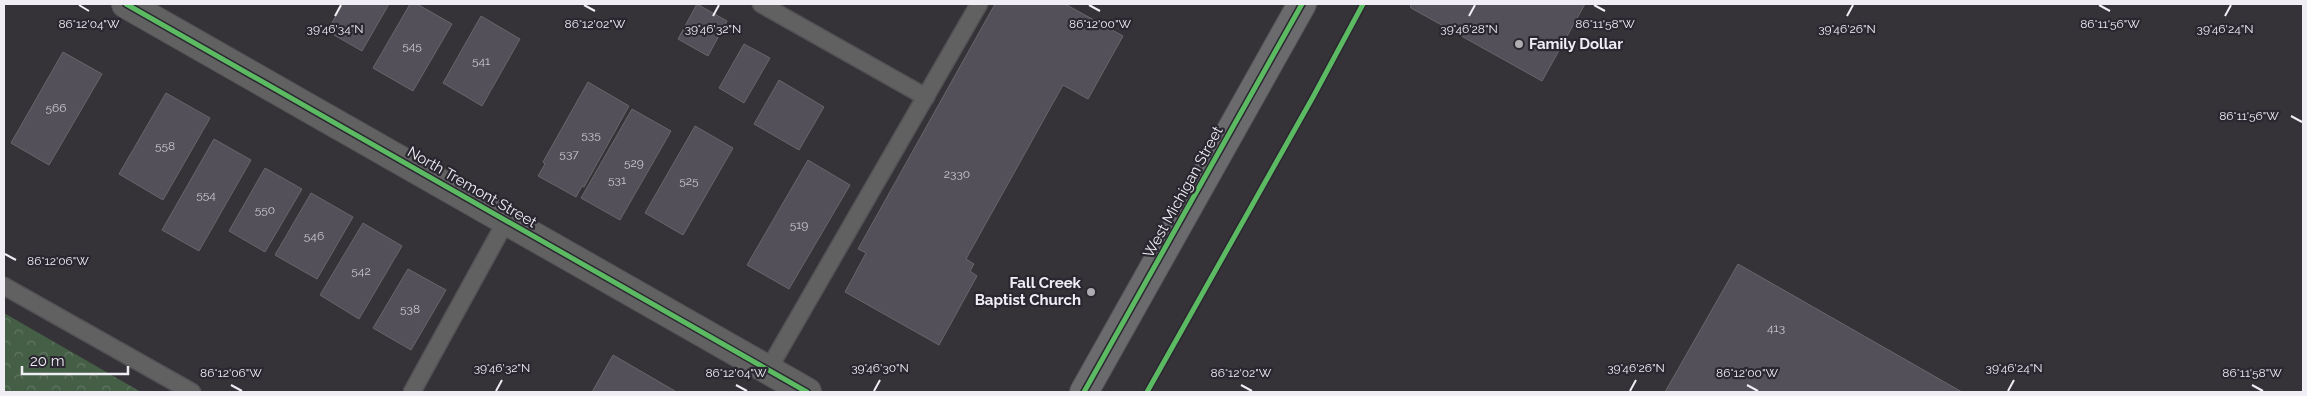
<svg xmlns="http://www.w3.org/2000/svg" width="2307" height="396" viewBox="0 0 2307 396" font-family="Raleway,sans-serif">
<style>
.park{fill:url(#park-crowns)}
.building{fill:#535059;stroke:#68666b}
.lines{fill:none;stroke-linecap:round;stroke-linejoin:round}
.lane-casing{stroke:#535255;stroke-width:19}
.street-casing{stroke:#535255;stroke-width:30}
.secondary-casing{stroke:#535255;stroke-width:30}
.lane{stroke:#616162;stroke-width:16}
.street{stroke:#616162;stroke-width:28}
.secondary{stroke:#6b6b6e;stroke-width:28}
.cycleway-casing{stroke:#2a2730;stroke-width:8}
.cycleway{stroke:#5cba63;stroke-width:5}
.ticks{fill:none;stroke:#f0eef4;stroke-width:2}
.poi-dot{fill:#afadb2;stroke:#2a2730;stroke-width:2}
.labels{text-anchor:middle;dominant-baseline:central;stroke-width:4.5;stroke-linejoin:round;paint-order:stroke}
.number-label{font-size:12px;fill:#c9c6cd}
.poi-label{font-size:15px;font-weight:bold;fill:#f0eef4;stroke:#2a2730;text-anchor:start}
.street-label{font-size:15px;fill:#f0eef4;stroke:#2a2730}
.ticks-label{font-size:12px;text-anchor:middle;fill:#f0eef4;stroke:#2a2730;stroke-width:4.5;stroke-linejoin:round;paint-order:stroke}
</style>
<defs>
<pattern id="park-crowns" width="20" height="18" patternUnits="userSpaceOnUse" patternTransform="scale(1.25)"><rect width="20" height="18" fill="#455f46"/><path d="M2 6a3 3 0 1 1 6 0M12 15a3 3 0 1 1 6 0" fill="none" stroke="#607661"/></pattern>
</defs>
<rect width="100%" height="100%" fill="#353338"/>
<polygon class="park" points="4,313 141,392 4,392"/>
<g class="building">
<polygon points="343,4 389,4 362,51 327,31"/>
<polygon points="410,4 417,4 452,24 413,91 373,68"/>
<polygon points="697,4 727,21 708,56 678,39"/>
<polygon points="995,4 1065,4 1123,36 1088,99 1063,85 966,259 974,264 970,271 977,276 939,345 845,292 866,253 858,249"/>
<polygon points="1410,4 1585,4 1542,81 1411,8"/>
<polygon points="481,16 520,39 482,106 443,83"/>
<polygon points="744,44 770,58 744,103 719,88"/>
<polygon points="63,52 102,74 49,165 11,143"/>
<polygon points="779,80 824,107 799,150 754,124"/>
<polygon points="588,82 629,106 584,187 582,186 576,197 538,176 545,164 543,162"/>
<polygon points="166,93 210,118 163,200 119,174"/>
<polygon points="632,109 671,131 620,220 581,198"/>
<polygon points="695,126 733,148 683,235 645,213"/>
<polygon points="214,139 251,160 199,251 162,230"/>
<polygon points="808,160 850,185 789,289 747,265"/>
<polygon points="265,168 302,189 265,252 229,231"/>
<polygon points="311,193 353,217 317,279 275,255"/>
<polygon points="363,223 402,246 359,319 320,295"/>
<polygon points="1738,264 1962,392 1665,392"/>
<polygon points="408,269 446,290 411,350 373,328"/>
<polygon points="613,355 675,391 675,392 592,392"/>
</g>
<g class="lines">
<g class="lane-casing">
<g id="lane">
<polyline points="761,4 926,97"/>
<polyline points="4,286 192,392"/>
<polyline points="768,370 979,4"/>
<polyline points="412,392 506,221"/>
</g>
</g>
<g class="street-casing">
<polyline id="street" points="126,4 807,392"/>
</g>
<g class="secondary-casing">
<polyline id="secondary" points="1084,392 1302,4"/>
</g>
<use href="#lane" class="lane"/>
<use href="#street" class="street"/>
<use href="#secondary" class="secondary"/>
<g class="cycleway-casing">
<g id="cycleway">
<polyline points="126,4 807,392"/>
<polyline points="1084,392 1302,4"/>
<polyline points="1147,392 1313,97 1363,4"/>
</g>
</g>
<use href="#cycleway" class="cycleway"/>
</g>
<path class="ticks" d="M79,5L89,11M584,5L595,11M1089,5L1100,11M1594,5L1605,11M2099,5L2110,11M335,16L341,5M713,16L719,5M1469,16L1475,5M1847,16L1853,5M2225,16L2231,5M2291,116L2302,122M5,254L16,260M231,385L242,391M736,385L747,391M1241,385L1252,391M1747,385L1758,391M2252,385L2263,391M496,391L502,380M874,391L880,380M1630,391L1636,380M2008,391L2014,380"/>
<g class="poi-dot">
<circle cx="1519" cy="44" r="5"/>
<circle cx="1091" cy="292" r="5"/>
</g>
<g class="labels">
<g class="number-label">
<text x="412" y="46">545</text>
<text x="481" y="61">541</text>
<text x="56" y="108">566</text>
<text x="591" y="135">535</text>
<text x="165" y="146">558</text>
<text x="569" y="154">537</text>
<text x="634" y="163">529</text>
<text x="957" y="174">2330</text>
<text x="617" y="180">531</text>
<text x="689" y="181">525</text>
<text x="206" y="195">554</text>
<text x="265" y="210">550</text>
<text x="799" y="225">519</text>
<text x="314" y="236">546</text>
<text x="361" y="271">542</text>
<text x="410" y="309">538</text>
<text x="1776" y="328">413</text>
</g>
<g class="poi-label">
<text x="1529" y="44">Family Dollar</text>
<text x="1081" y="283" text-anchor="end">Fall Creek<tspan x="1081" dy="17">Baptist Church</tspan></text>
</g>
<g class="street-label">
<text transform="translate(472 187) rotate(30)">North Tremont Street</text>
<text transform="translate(1183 192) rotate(-61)">West Michigan Street</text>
</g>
</g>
<g class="ticks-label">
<text x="89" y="28">86°12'04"W</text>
<text x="595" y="28">86°12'02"W</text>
<text x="1100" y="28">86°12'00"W</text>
<text x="1605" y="28">86°11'58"W</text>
<text x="2110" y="28">86°11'56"W</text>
<text x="1469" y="33">39°46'28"N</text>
<text x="335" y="33">39°46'34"N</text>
<text x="713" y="33">39°46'32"N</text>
<text x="1847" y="33">39°46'26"N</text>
<text x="2225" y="33">39°46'24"N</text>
<text x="2249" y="120">86°11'56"W</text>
<text x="58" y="265">86°12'06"W</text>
<text x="502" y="372">39°46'32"N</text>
<text x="880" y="372">39°46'30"N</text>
<text x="1636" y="372">39°46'26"N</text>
<text x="2014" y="372">39°46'24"N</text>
<text x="231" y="377">86°12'06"W</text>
<text x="736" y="377">86°12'04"W</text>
<text x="1241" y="377">86°12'02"W</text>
<text x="1747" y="377">86°12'00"W</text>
<text x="2252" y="377">86°11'58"W</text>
</g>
<rect width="2307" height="396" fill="none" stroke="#f0eef4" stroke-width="10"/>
<path d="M22 366v8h106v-8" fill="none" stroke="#f0eef4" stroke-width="2.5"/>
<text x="30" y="366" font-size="15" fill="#f0eef4" stroke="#2a2730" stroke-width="4" paint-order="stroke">20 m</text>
</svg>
